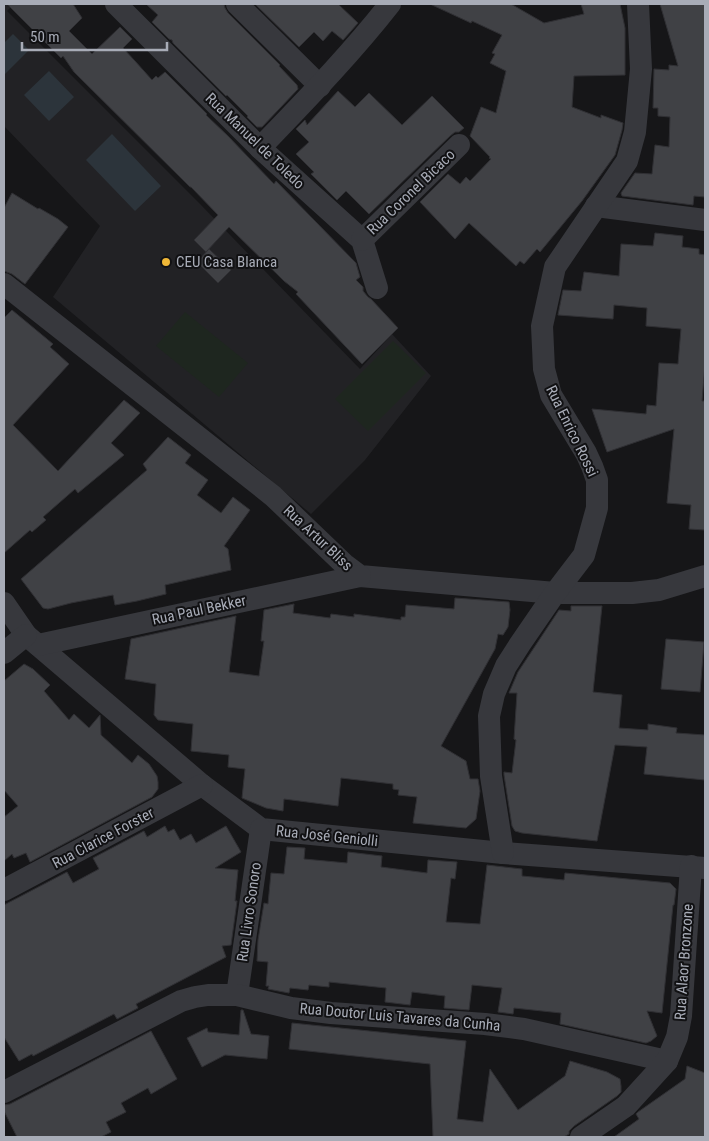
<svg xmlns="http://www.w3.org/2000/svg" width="709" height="1141" viewBox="0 0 709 1141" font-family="'Roboto Condensed',sans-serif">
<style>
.built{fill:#222225}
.green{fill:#1e261f}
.water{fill:#2c343b}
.building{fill:#404145;stroke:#303034}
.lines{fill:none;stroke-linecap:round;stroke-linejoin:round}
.minor{stroke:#37383d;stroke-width:22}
.poi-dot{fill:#efb737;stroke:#111113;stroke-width:2}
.labels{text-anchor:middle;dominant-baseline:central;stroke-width:4;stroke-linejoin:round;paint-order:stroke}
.street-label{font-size:15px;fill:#a8acb7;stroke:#111113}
.poi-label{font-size:15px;fill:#a8acb7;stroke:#111113;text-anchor:start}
</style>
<rect width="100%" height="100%" fill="#161618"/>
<polygon class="built" points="4,4 14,4 7,11 201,205 360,369 392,334 431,376 365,460 311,514 53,297 100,226 4,126"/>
<g class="green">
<polygon points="185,312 248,363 219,397 156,346"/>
<polygon points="393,341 426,373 368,431 335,399"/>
</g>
<g class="water">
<polygon points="13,34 29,50 4,75 4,43"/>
<polygon points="49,71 74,97 49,121 24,95"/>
<polygon points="112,134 161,186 135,211 86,160"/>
</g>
<g class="building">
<polygon points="7,4 73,4 82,18 69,31 92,54 120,27 132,39 123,48 135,61 152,80 156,76 158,78 165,72 207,114 206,115 228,136 274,184 276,181 356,263 360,277 356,280 363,287 363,291 368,297 371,299 398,328 362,364 296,294 298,292 284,281 229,227 206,252 194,240 218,215 191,187 190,187 74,72 63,56 61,58"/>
<polygon points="146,4 224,4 225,8 228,13 280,65 279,66 297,85 298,89 262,127 257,127 247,117 248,116 227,95 226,96 173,43 172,40 169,39 152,22 158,15"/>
<polygon points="255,4 338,4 358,23 343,40 332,31 323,41 314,32 299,47"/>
<polygon points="430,4 511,4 544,23 584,14 581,4 620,4 625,28 625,75 574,76 572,107 601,118 601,115 623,123 622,130 615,155 582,201 540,252 537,249 524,264 520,261 516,266 469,223 455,239 420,202 448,174 460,184 466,177 470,181 491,159 489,158 490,157 470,136 481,107 496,113 506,71 490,63 495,54 492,53 502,35 472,21 471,23"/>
<polygon points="660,4 705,4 705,197 694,196 693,205 622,196 621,193 635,173 652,174 655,145 669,147 670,117 658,116 658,108 653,108 654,69 669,70 669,65 678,66"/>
<polygon points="338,91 355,107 369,93 402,125 432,96 464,128 459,132 455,132 450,136 369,214 346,191 337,200 311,174 314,172 296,154 309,142 296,129 305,120 307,125"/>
<polygon points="12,193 38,209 39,208 58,219 68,227 25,284 12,274 4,271 4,208"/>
<polygon points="655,233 683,236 682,247 699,249 699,254 705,255 705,364 702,401 705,401 705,530 689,529 691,505 667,503 674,429 607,452 592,409 646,414 647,405 656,406 659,363 678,364 681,329 646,326 647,308 614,305 613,319 558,315 563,290 581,291 584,272 619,276 621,244 653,246"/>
<polygon points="209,249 231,270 218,283 197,262"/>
<polygon points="12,310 53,344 50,347 69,364 13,425 58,471 124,400 140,413 111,443 124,455 78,493 75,489 43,517 46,520 32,532 30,530 4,553 4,318"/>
<polygon points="168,437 191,455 185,463 208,480 197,495 221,513 233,497 250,510 224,546 228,549 231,570 165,585 166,594 137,601 115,605 113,595 71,603 48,609 43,608 21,579 147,470 143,464"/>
<polygon points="455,598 509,602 510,610 508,627 503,635 498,634 495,649 441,746 466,761 470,779 478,779 480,791 476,819 466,828 413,823 417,797 398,795 399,790 393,789 393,784 341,778 338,806 284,799 283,811 266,808 242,798 245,769 228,767 229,755 191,751 193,724 158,720 154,715 156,684 125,679 131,639 236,616 229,672 259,676 264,641 261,641 264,610 294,604 293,613 330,618 331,614 354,617 354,614 401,620 401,617 405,617 406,605 454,609"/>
<polygon points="571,606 602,606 593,692 622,695 619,728 648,730 648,724 677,728 676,733 705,735 705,780 644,774 647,747 615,745 597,841 522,833 515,831 512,826 504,775 504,772 512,773 516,740 514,739 517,693 509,693 518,672 559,610 571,611"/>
<polygon points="666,639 704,642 700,692 661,689"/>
<polygon points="24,664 33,669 50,685 44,691 69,720 74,714 89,728 100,715 101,735 132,763 138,755 149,764 157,776 158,782 158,789 152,797 30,862 26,853 14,858 12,854 4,861 4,817 18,806 4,790 4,681"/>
<polygon points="165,826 168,832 174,829 180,840 191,834 196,843 226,826 241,852 215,868 238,870 235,901 237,901 231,945 222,946 226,957 136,1004 138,1008 117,1019 114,1014 33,1056 32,1054 19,1061 4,1037 4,905 67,872 73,883 99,869 93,858 144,831 147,837"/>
<polygon points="287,847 305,848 304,859 347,863 348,852 382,856 381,867 427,873 428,860 457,862 455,879 451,878 446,922 480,924 487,865 522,869 522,876 564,880 565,873 670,883 676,889 674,905 673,905 662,1013 647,1011 657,1036 651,1041 646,1043 560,1024 561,1013 514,1008 513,1014 498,1012 502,988 472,985 469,1010 444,1008 445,996 412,992 410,1005 385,1002 386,988 329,982 329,987 309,985 308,990 290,988 289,993 268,989 269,986 266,986 268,962 257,961 258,940 264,903 268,904 271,873 284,874"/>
<polygon points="241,1010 243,1010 251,1034 269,1036 267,1059 225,1055 202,1067 187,1038 207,1028 208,1032 239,1035"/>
<polygon points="292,1023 466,1041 457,1119 483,1122 490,1069 518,1110 565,1076 570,1061 607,1072 620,1079 621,1086 621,1092 617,1096 574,1126 569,1131 569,1134 564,1137 433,1137 430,1064 289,1049"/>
<polygon points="151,1031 177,1079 151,1094 148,1088 121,1103 126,1112 106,1122 111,1132 101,1137 17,1137 4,1111 4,1105 10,1104"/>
<polygon points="687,1066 705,1073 705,1137 614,1137 639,1119 636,1114 638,1112 685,1079"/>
</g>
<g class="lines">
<g class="minor">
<polyline points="116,4 260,148 362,240 377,288"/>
<polyline points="237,4 320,86"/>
<path d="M260,148C305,101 350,55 390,4"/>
<polyline points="596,206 705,220"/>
<polyline points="362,240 459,145"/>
<polyline points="4,284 273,496 344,564 360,576 555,593 632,593 659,590 705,576"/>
<polyline points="4,603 26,635 202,785 261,829 503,853 705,868"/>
<polyline points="38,645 360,576"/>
<polyline points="4,653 26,635"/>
<polyline points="503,853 491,776 489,716 494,694 506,666 520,644 555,593 584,555 597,508 597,480 592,466 586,453 551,395 544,369 542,326 555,267 627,161 635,132 641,69 638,4"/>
<polyline points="4,890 202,785"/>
<polyline points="237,995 261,829"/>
<polyline points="4,1092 181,1001 195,997 208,995 237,995 291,1008 331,1013 485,1024 524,1029 667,1061"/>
<polyline points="581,1137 626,1106 667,1061 677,1037 681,1016 691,866"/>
</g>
</g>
<circle class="poi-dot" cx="166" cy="262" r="5"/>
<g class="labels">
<g class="street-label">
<text transform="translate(255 141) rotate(44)">Rua Manuel de Toledo</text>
<text transform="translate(411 192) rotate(-44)">Rua Coronel Bicaco</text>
<text transform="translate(572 431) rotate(64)">Rua Enrico Rossi</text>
<text transform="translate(318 538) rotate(43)">Rua Artur Bliss</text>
<text transform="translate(199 610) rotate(-12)">Rua Paul Bekker</text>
<text transform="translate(327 836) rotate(6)">Rua José Geniolli</text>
<text transform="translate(103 838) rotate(-28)">Rua Clarice Forster</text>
<text transform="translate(249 912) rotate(-82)">Rua Livro Sonoro</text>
<text transform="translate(684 962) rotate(-86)">Rua Alaor Bronzone</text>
<text transform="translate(400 1017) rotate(5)">Rua Doutor Luis Tavares da Cunha</text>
</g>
<g class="poi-label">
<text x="176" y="262">CEU Casa Blanca</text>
</g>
</g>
<rect width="709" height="1141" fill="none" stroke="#a8acb7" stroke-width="10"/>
<path d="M22 42v8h145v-8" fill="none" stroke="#a8acb7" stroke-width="2.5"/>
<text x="30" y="42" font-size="15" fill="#a8acb7" stroke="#111113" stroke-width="4" paint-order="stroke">50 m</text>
</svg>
